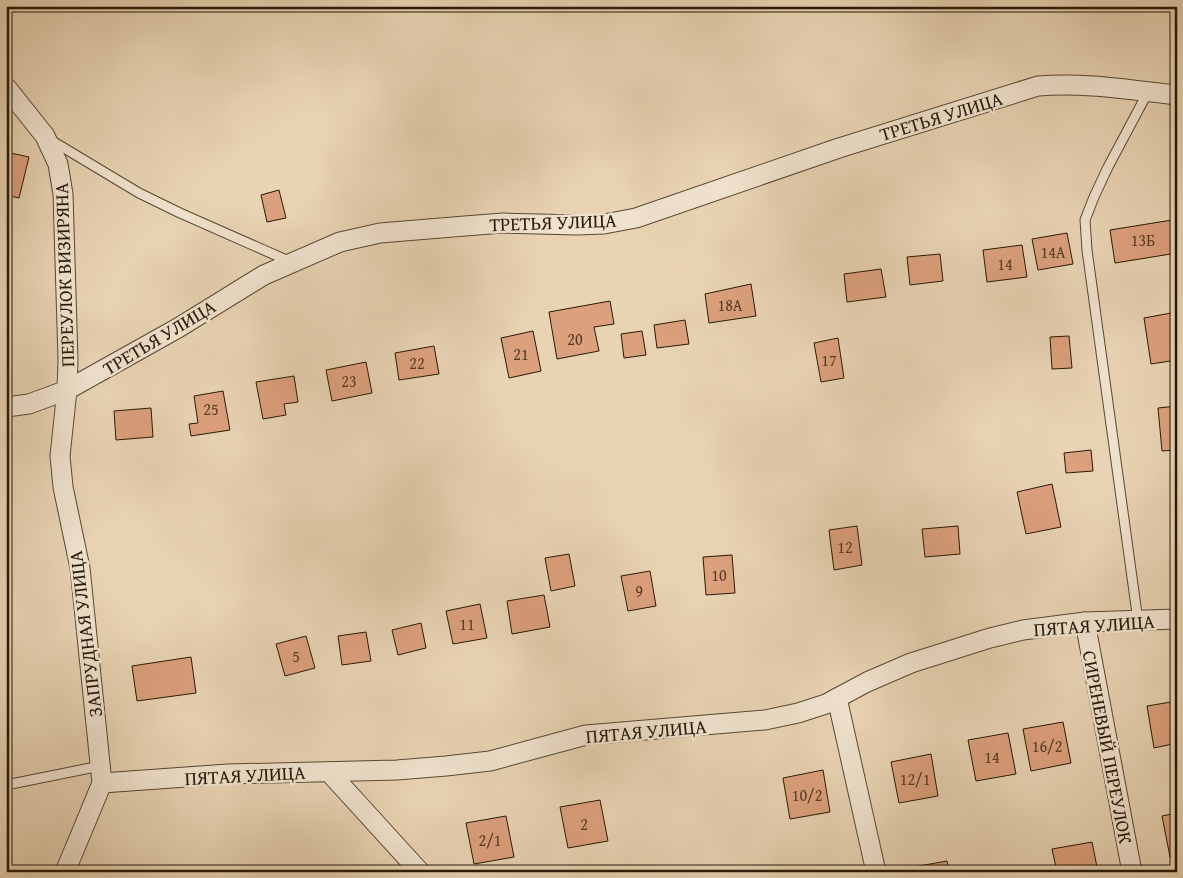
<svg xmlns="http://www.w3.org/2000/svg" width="1183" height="878" viewBox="0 0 1183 878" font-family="'Gentium Book Plus',serif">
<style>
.building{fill:#dca07c;stroke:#271a08}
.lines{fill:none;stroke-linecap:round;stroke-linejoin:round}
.lane-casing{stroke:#574833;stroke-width:11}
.street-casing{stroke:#574833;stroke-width:21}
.lane{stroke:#f0e2ce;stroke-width:9}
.street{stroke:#f0e2ce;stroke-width:19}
.labels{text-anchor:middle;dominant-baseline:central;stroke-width:5;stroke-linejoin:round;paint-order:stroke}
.number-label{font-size:16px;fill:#543c25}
.street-label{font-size:19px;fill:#271a08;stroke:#f0e2ce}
</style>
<rect width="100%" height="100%" fill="#e8d3b3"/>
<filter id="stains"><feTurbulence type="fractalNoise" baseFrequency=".004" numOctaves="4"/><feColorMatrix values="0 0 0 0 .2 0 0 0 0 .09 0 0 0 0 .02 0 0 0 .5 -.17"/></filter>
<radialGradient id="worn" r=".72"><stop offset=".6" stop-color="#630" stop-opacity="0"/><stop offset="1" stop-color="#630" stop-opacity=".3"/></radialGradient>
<g class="building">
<polygon points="6,152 29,157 19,198 6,195"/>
<polygon points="279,190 286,218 267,222 261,195"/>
<polygon points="1172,220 1177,253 1115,263 1110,230"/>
<polygon points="1067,233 1073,264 1038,270 1032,239"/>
<polygon points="1022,245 1027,277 987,282 983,250"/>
<polygon points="940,254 943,281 910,285 907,257"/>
<polygon points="881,269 886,297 847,302 844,274"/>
<polygon points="751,284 756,316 709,323 705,294"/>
<polygon points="610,301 614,324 594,327 599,351 557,359 549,312"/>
<polygon points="1171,313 1177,349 1177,360 1151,364 1144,318"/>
<polygon points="685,320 689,344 657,348 654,325"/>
<polygon points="533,331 541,371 509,378 501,338"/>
<polygon points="642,331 646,355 624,358 621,334"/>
<polygon points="1069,336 1072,368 1052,369 1050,337"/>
<polygon points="838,338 844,378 821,382 814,343"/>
<polygon points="434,346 439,374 399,380 395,353"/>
<polygon points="366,362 372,393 332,401 326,370"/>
<polygon points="294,376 298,402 284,404 286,415 263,419 256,382"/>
<polygon points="223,391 230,430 191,436 189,424 198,423 194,396"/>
<polygon points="1177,406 1177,450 1162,451 1158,408"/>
<polygon points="151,408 153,437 116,440 114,411"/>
<polygon points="1091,450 1093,471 1066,473 1064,453"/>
<polygon points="1052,484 1061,527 1026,534 1017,492"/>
<polygon points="857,526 862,565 834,570 829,530"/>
<polygon points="958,526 960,554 925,557 922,529"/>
<polygon points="569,554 575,586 551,591 545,558"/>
<polygon points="732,555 735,593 706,595 703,557"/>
<polygon points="650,571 656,606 628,611 621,576"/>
<polygon points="544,595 550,627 512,634 507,601"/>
<polygon points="480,604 487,638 453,644 446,611"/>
<polygon points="421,623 426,648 398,655 392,630"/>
<polygon points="366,632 371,661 342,665 338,636"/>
<polygon points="306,636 315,668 285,676 276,644"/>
<polygon points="191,657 196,693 137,701 132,666"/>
<polygon points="1177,701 1177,743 1154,748 1147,706"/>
<polygon points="1063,722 1071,763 1031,771 1023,729"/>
<polygon points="1008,733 1016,774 976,781 968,740"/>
<polygon points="931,754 938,796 899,803 891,762"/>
<polygon points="823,770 830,812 790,819 783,778"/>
<polygon points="600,800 608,841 568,848 560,807"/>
<polygon points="1177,813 1177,856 1170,857 1162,816"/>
<polygon points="506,816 514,857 474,864 466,823"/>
<polygon points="1092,842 1098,872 1057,872 1052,849"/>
<polygon points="947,861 949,872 908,872 908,868"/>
</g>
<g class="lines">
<g class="lane-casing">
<g id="lane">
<polyline points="49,139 139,193 180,213 291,262"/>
<polyline points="1138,621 1087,250 1085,220 1094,197 1108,167 1148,92"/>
<polyline points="6,785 100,766"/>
</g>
</g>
<g class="street-casing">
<g id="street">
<polyline points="6,87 45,136 58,164 63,194 68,360 67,390 60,456 63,487 80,568 102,783 65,872"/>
<path d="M6,407L29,404L67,390L178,328L264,275L340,242L380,233L465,226L503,223L577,225L604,224L636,218L839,148L1038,86C1085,82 1130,90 1177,95"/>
<polyline points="1085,622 1132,872"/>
<polyline points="837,698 876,872"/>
<polyline points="329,772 420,872"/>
<polyline points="102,783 228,774 397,770 446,766 490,761 586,735 765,720 798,713 826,704 867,682 911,663 990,638 1023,630 1085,622 1177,619"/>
</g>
</g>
<use href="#lane" class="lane"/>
<use href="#street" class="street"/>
</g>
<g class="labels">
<g class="number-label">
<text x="1143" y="240">13Б</text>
<text x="1053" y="252">14А</text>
<text x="1005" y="264">14</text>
<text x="730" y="305">18А</text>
<text x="575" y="339">20</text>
<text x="521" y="354">21</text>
<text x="829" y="360">17</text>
<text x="417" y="363">22</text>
<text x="349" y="381">23</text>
<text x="211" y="409">25</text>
<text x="845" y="547">12</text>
<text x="719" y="575">10</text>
<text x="639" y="591">9</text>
<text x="467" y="624">11</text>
<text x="296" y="656">5</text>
<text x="1047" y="746">16/2</text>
<text x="992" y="757">14</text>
<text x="915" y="779">12/1</text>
<text x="807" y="795">10/2</text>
<text x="584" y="824">2</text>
<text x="490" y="840">2/1</text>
</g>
<g class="street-label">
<text transform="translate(941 116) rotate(-17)">ТРЕТЬЯ УЛИЦА</text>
<text transform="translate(553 222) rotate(-2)">ТРЕТЬЯ УЛИЦА</text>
<text transform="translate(64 275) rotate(-92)">ПЕРЕУЛОК ВИЗИРЯНА</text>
<text transform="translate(159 337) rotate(-31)">ТРЕТЬЯ УЛИЦА</text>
<text transform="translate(1094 625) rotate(-4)">ПЯТАЯ УЛИЦА</text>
<text transform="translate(85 634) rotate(-97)">ЗАПРУДНАЯ УЛИЦА</text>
<text transform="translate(646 731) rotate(-5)">ПЯТАЯ УЛИЦА</text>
<text transform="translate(1108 747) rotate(79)">СИРЕНЕВЫЙ ПЕРЕУЛОК</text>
<text transform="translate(245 775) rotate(-3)">ПЯТАЯ УЛИЦА</text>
</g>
</g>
<rect width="1183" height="878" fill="none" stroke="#e8d3b3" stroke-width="25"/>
<rect x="8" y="8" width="1168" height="863" fill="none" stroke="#271a08" stroke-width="2.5"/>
<rect x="12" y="12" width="1158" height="853" fill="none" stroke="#271a08"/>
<rect width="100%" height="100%" filter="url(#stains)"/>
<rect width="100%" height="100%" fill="url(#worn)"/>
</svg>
